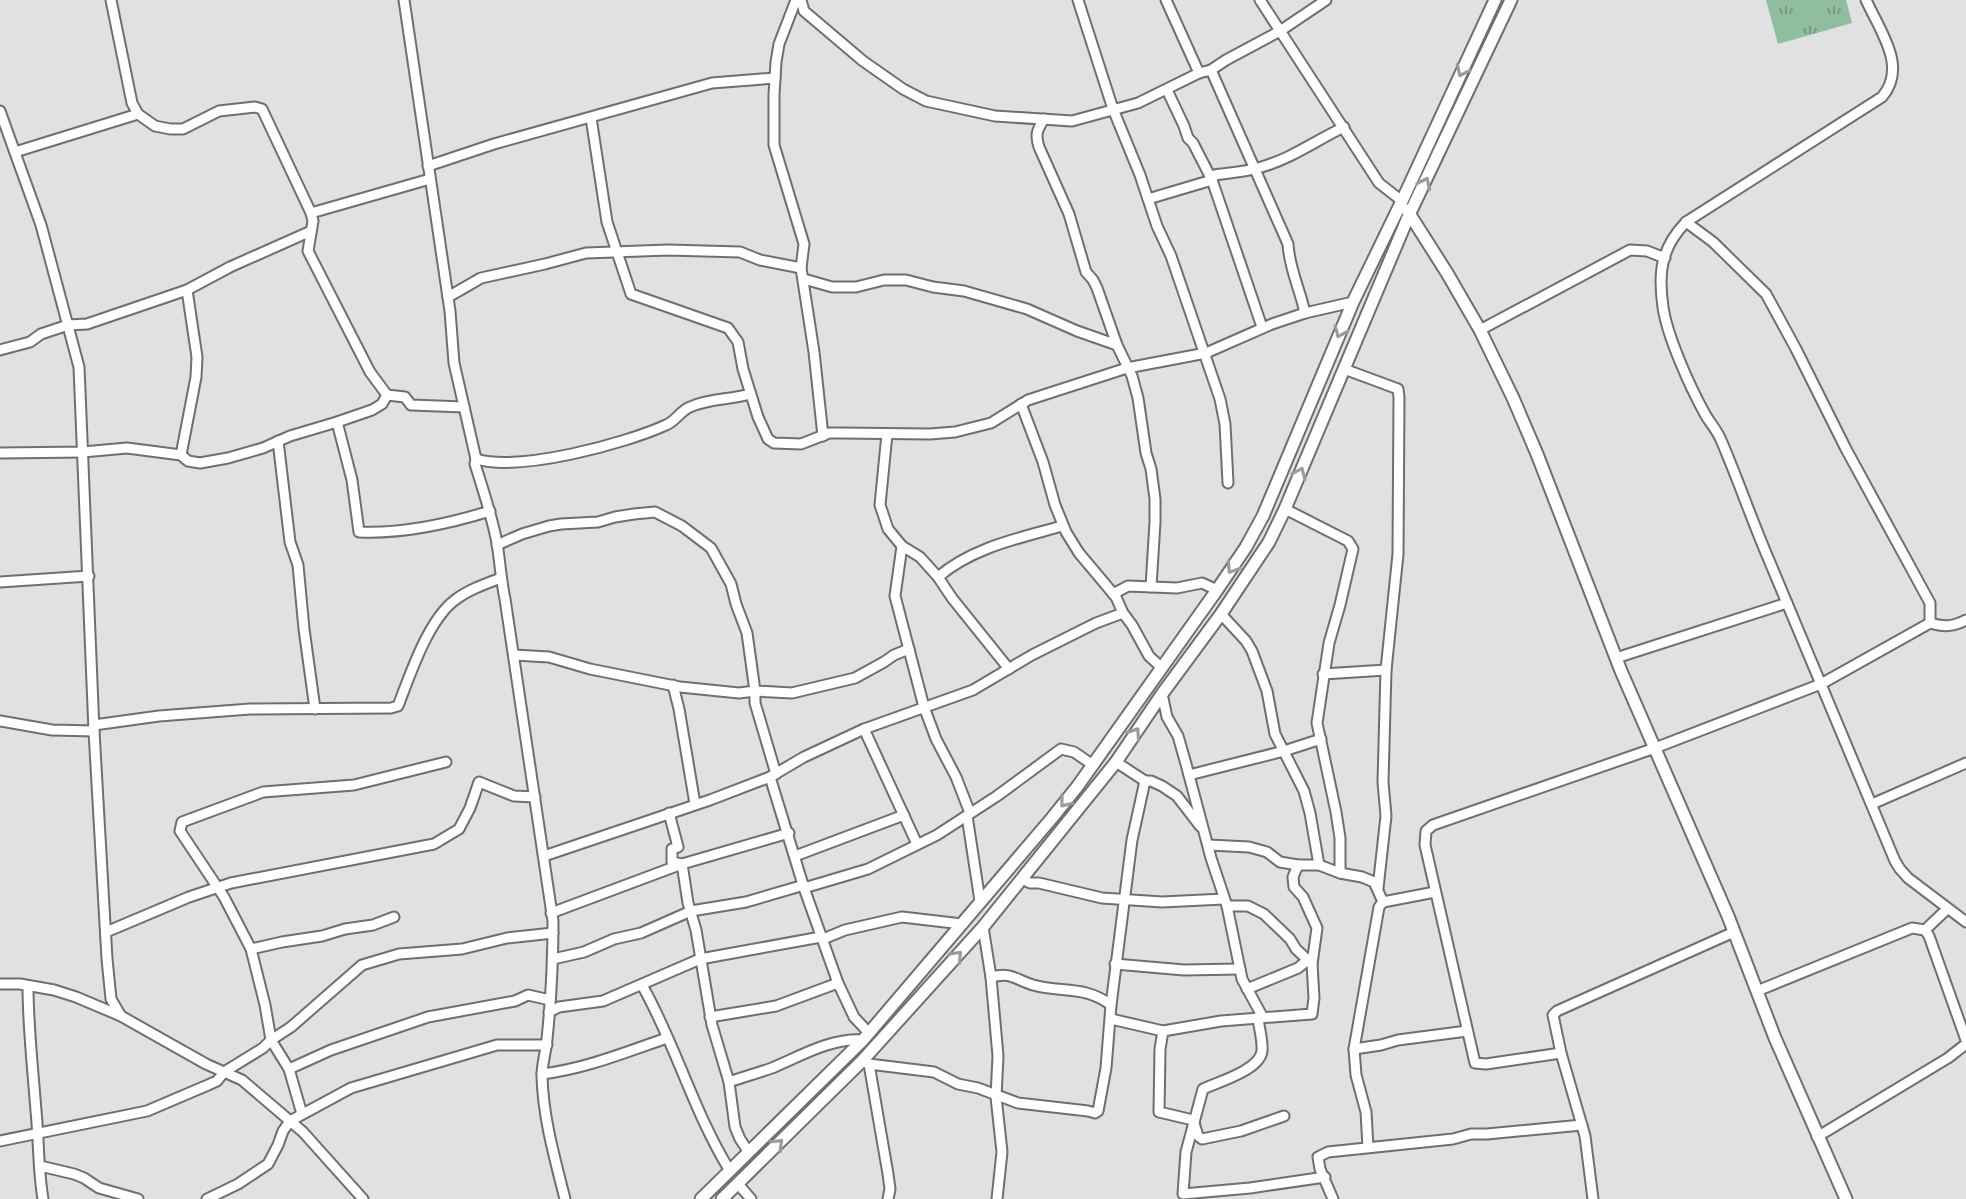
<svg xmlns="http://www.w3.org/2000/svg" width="1966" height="1199" viewBox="0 0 1966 1199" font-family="Ubuntu,sans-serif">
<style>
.park{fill:url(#park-tufts)}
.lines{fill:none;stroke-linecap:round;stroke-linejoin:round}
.minor-casing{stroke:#6e6f71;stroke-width:13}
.tertiary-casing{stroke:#6e6f71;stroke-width:15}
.minor{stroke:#fff;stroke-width:9}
.tertiary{stroke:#fff;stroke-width:11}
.oneway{stroke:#9b9b9c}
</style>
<defs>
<pattern id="park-tufts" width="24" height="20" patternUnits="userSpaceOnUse" patternTransform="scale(2)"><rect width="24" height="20" fill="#8fbd9d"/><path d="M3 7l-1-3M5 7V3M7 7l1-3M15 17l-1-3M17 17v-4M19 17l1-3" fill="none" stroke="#769a81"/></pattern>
</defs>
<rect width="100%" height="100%" fill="#e0e1e3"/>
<polygon class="park" points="1766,0 1846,0 1852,23 1778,44"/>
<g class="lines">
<g class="minor-casing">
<g id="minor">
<polyline points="111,0 132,103 138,114 155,126 170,129 183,129 219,111 255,107 262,109 311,213 313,221 308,251 370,372 387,395 405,397 411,405 464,407"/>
<path d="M404,0L450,311L454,363L476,459L475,464C483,490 492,516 497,543C500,562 501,580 505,599L553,921C553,960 551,1000 547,1039C546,1052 542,1063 542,1076C543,1118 555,1159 565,1199"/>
<polyline points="796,0 779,44 776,62 774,95 774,145 804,244 801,268 814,352 823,436"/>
<polyline points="801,0 804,11 863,61 903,89 926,101 995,116 1072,121 1138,103 1199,73 1211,70 1226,60 1280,31 1326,0"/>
<polyline points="1078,0 1113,109 1140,175 1157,226 1171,256 1220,399 1225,424 1228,483"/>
<polyline points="1166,0 1199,73"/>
<polyline points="1260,0 1379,183 1402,201"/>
<path d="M1866,0C1880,31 1908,67 1882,97L1686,222C1661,248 1658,272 1663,307C1667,336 1690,387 1705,414C1710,423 1717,430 1721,440C1737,477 1750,515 1766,553C1809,655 1852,758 1895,861L1900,869L1908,878L1966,922"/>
<path d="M1211,70L1288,244C1289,268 1300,289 1305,313"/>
<polyline points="1167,90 1184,126 1188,138 1193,143 1212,180 1262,327"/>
<polyline points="0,111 41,225 79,367 94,731 107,959 111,999 121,1016"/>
<polyline points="591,118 607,222 631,294 728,328 738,342 743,369 758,417 768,439 774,443 801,444 829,433 840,433 930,434 955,432 991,423 1028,400 1127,368 1206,353 1272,324 1305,313 1353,302"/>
<path d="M1044,119C1037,130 1035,135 1039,147L1069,214L1086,272L1093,280L1097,288L1117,345L1132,376L1138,398L1146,453L1151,469L1155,499V522L1151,587"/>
<polyline points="15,152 138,114"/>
<polyline points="428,166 494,144 712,83 775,78"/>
<path d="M1148,199L1212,180L1214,175C1228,173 1244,172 1258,168C1289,160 1315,141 1344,127"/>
<polyline points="311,213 430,179"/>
<polyline points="804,279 832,287 856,287 884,280 906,280 933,287 964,291 1027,309 1077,331 1117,345"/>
<polyline points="448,297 481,278 545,264 586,253 668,250 740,252 760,260 801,268"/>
<polyline points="1480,330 1630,250 1647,251 1665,258"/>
<polyline points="0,350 30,342 41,334 68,325 87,324 187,290 230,267 311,231"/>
<polyline points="1344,369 1398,389 1399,397 1398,554 1386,670 1383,782 1386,816 1378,888"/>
<polyline points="1021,404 1043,462 1055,505 1066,532 1079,553 1116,597 1123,613 1132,625 1149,656 1162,668"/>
<path d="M337,422L352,480L359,532C403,534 448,524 490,511"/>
<polyline points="887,434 880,505 888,529 902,546 920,557 938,577 952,598 1009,669"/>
<polyline points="278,441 290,542 298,565 304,629 315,709"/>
<polyline points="0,453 83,452 127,448 181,455 196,377 197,357 187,290"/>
<polyline points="181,455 188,461 200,463 228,458 263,448 290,436 337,422 372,410 382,404 387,395"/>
<path d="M476,459C520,472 624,444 666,425C676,421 680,411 690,407C709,398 730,400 750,394"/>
<polyline points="1285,509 1348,541 1353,549 1340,605 1329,643 1317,723 1336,812 1340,838 1340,873"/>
<polyline points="497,545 522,534 549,526 561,524 598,522 615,517 634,514 655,512 682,526 711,548 731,584 736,604 747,633 755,691 792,693 855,678 884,662 894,655 909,649"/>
<polyline points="902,546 895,596 924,707 936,739 956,777 970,813"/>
<path d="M938,577C973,547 1020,538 1062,526"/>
<polyline points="0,582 89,576"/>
<polyline points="1113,594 1128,586 1177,588 1202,583 1217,590"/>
<polyline points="1221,614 1246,641 1252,651 1267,691 1275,734 1304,791 1310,813 1319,865"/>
<path d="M1930,623C1944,627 1953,627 1966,620"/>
<polyline points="514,655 549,657 590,669 680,687 739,693 755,691 755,703 776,774"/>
<polyline points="1616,658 1787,603"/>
<polyline points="1323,674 1386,670"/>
<polyline points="673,685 679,709 695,804"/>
<path d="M1162,694L1167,717L1178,736L1186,764L1211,858L1227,906L1242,979L1261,1014L1258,1018C1259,1028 1263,1041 1262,1051C1260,1070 1218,1082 1203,1089L1186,1152L1183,1194L1250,1188L1325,1177"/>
<polyline points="0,721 52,730 94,731"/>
<path d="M94,725L159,716L250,709L391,708L398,706C410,675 428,620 455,600C468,590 485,584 501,578"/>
<polyline points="864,729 917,844"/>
<polyline points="1116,762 1145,781 1151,781 1162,786 1177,796 1200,826"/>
<polyline points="1189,775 1284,751 1321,739"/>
<polyline points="770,777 804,888 838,983 854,1017 869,1033"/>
<polyline points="1872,804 1966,763"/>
<polyline points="669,813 678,847 672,849 672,862 682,864 688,903 696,930 712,1025 729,1082 735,1127 740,1139 748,1151"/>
<polyline points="967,816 980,901"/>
<polyline points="1209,845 1249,847 1267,852 1280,862 1298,865 1319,865 1340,873 1362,877 1374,882 1383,902 1379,907 1354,1049 1356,1075 1366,1112 1368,1147"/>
<polyline points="544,856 710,800 770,777 804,757 864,729 973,690 1032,655 1096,623 1123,613"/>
<polyline points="795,856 904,815"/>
<polyline points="1022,879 1030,883 1039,883 1102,898 1162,902 1224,899"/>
<polyline points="804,888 868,869 937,835 997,796 1061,749 1074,752 1093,765"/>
<polyline points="1383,902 1435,892"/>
<polyline points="1227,906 1248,906 1264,914 1290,939 1296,949 1312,964"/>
<polyline points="551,913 682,864 789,833"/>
<polyline points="983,927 991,977 998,1056 996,1097 1002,1152 997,1199"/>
<polyline points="1925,930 1929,936 1966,1040"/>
<polyline points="1925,930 1947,909"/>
<polyline points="106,932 189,897 231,883 434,844 459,829 470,808 479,782 514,796 535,797"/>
<polyline points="823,939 845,930 902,917 962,924"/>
<polyline points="251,949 282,942 322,936 345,929 373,925 394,917"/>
<polyline points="553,959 584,952 614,939 641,933 691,911 746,902 804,885"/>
<polyline points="1115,964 1184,970 1240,969"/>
<path d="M991,977C1012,972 1014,979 1033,985C1062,993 1084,985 1111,1005"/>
<polyline points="0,984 20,984 54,990 76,997 121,1016 206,1064 242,1080 303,1132 363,1199"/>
<path d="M642,985C676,1045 693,1111 730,1171"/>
<path d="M28,986C28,1028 33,1070 36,1111C39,1141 38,1170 43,1199"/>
<polyline points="1247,989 1298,968 1309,959"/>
<polyline points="1757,991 1912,928 1925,930"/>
<polyline points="549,1012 559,1007 603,1001 700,959 821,937"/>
<polyline points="710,1017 776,1006 838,983"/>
<polyline points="1111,1019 1163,1031 1160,1049 1159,1112 1193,1120"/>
<polyline points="1163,1031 1221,1021 1312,1014 1314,998 1312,964 1317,928 1303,897 1294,887 1293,877 1298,865"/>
<polyline points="1354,1049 1381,1045 1398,1040 1467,1031"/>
<polyline points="1561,1053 1486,1064 1475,1063 1425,845 1426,831 1433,825 1655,748 1821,684 1930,623 1930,603 1846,449 1796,349 1766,294 1713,242 1686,222"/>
<polyline points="862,1061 869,1064 934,1072 958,1084 978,1088 1018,1103 1088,1111 1095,1113 1098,1111 1106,1068 1111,1005 1132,840 1145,781"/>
<polyline points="869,1064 888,1174 890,1189 888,1199"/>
<polyline points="289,1069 331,1050 428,1017 515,1001 528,995 550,1000"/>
<path d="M542,1074C585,1069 626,1052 667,1038"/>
<path d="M729,1082C743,1077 758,1073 772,1068C801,1056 830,1038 863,1040"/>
<polyline points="302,1114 289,1069 271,1040 265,1005 251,949 224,897 180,831 182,822 263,792 354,785 446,762"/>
<polyline points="1194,1123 1198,1136 1202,1139 1241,1131 1284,1116"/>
<polyline points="1817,1137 1948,1058 1966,1044"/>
<polyline points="0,1141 147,1111 208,1085 217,1081 224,1072 263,1048 271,1040 291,1027 362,965 399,954 462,949 507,938 553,933"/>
<polyline points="40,1166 74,1174 84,1178 99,1188 138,1199"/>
<polyline points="738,1184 751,1199"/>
<polyline points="207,1199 238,1184 268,1164 278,1145 283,1131 290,1121 351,1088 497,1045 547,1045"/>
<polyline points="1333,1199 1320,1169 1318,1157 1328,1152 1453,1139 1471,1134 1487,1134 1582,1125"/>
<polyline points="1593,1199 1585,1136 1561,1053 1553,1015 1557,1011 1734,932"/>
</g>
</g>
<g class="tertiary-casing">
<g id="tertiary">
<polyline points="1407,210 1447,273 1480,330 1513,398 1537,454 1621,671 1728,916 1775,1038 1846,1199"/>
<polyline points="701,1199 863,1040 1052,818 1077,787 1217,590 1246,547 1263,516 1353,302 1402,201 1495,0"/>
<polyline points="722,1199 862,1061 983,927 1116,762 1162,694 1221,614 1269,542 1285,509 1409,215 1511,0"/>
</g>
</g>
<use href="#minor" class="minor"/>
<use href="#tertiary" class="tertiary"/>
</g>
<defs><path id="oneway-chevron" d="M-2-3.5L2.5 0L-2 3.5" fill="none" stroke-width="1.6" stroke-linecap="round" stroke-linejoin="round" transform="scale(2)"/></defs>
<g class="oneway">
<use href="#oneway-chevron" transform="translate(1462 71) rotate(115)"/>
<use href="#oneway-chevron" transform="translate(1425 183) rotate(-64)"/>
<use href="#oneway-chevron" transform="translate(1340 332) rotate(113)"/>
<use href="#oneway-chevron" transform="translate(1300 473) rotate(-67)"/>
<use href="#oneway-chevron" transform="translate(1232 568) rotate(123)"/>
<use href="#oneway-chevron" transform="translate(1135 733) rotate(-56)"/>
<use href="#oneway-chevron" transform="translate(1065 802) rotate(129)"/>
<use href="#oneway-chevron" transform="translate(957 956) rotate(-48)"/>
<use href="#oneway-chevron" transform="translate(778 1144) rotate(-45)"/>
</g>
</svg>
